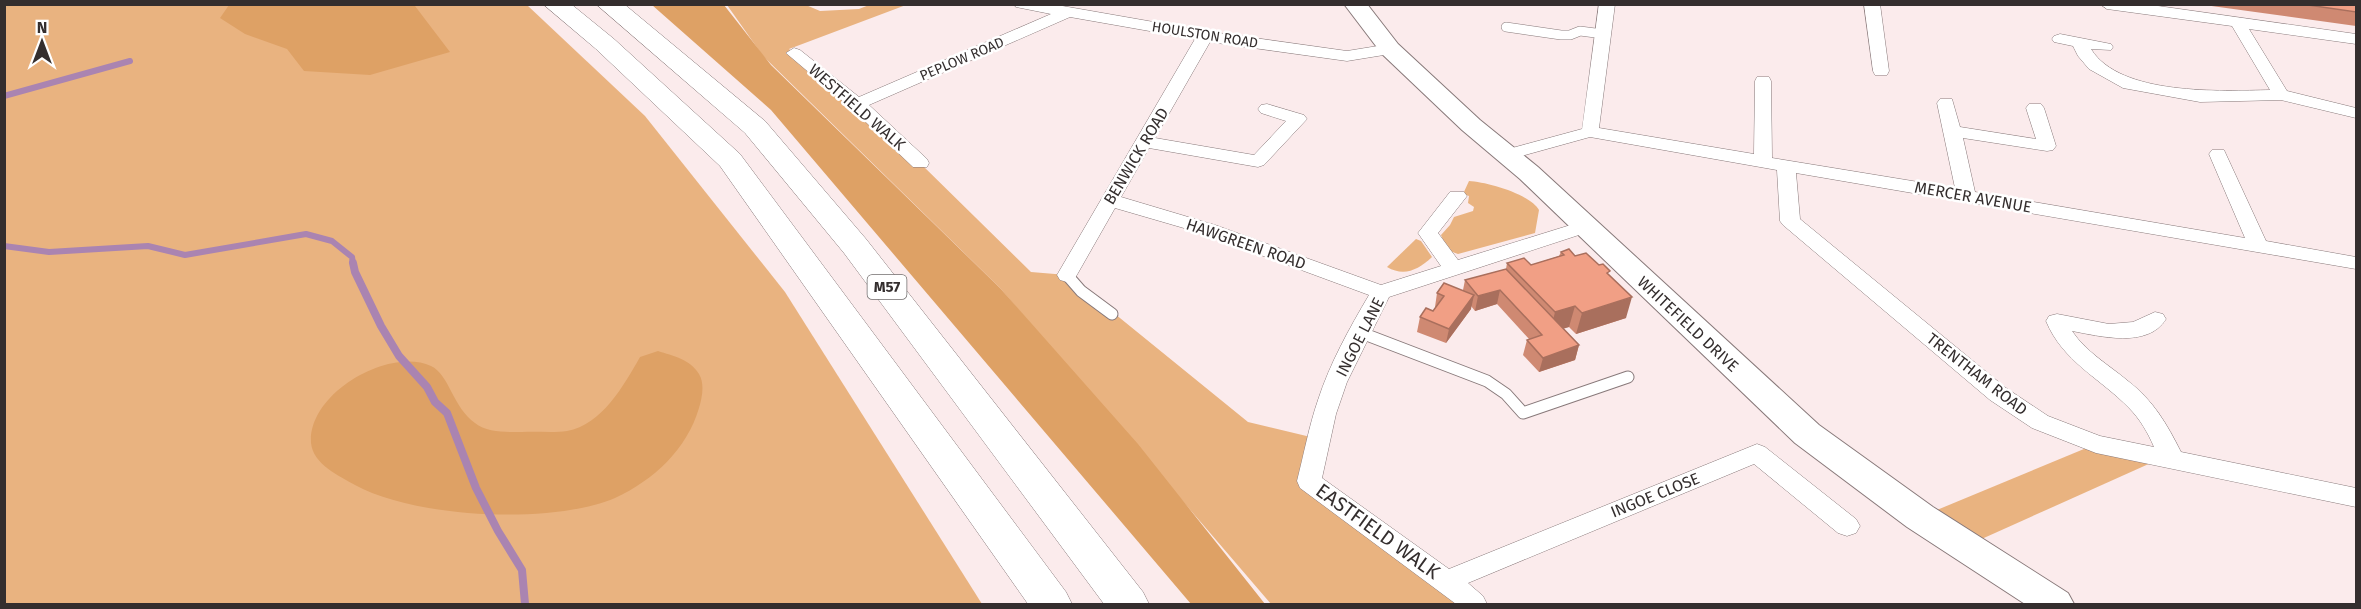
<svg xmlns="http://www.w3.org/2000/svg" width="2361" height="609" viewBox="0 0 2361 609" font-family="'Fira Sans',sans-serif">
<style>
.green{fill:#e9b380}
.forest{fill:#dea165}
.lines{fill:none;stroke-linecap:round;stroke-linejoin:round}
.stream-far1{stroke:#aa84b1;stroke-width:6}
.stream{stroke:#aa84b1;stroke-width:8}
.service-far1-casing{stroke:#88797a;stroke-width:10}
.service-casing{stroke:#88797a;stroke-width:13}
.minor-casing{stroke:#88797a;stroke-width:1}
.secondary-casing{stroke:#88797a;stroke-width:2}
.motorway-casing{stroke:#88797a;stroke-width:1}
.service-far1{stroke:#fff;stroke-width:9}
.service{stroke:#fff;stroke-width:11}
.minor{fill:#fff;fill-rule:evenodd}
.secondary{fill:#fff;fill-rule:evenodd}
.motorway{fill:#fff;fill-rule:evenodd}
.wall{fill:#cf8972}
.shaded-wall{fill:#a96f5d}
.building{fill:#f19f85;stroke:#a96f5d;stroke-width:1.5}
.labels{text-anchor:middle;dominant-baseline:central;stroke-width:5;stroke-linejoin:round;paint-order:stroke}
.far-street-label{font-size:14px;fill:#342e2e;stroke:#fff}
.shield{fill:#fff;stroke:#716d6d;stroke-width:1.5}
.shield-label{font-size:15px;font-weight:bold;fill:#342e2e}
.street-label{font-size:16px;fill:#342e2e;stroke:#fff}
.near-street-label{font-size:20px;fill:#342e2e;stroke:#fff}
</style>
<rect width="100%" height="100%" fill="#fbebec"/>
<g class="green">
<polygon points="4,5 527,5 645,116 785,292 982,604 5,604"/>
<polygon points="727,5 806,5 820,11 859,9 869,5 906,5 789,49 920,163 1031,272 1067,275 1248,422 1319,439 1310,481 1467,604 1271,604 1000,288 763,56"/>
<path d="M1469,181C1487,182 1530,194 1539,210L1535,233L1458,254L1447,250L1441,235L1450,225L1454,217L1473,211L1474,207L1468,203L1469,196L1463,194Z"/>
<path d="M1416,239L1421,241L1432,257C1418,270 1404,277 1387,267Z"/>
<polygon points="2096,444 2162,458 1966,546 1920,517"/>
</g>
<g class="forest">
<polygon points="229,5 415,6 450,52 370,75 304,71 287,49 245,34 220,18"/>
<polygon points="652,5 724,5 771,65 1000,288 1138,444 1265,604 1191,604 771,110"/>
<path d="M658,351C673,356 690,359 699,374C705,384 702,398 699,408C687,449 654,480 615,498C551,525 415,518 355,485C339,476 313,464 311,443C308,393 389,347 431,366C449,374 453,408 475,423C487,433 508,432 522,432C537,431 553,433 567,431C602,425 624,385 640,357Z"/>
</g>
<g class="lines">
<g class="stream-far1">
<polyline points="4,96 130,61"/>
<polyline points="4,246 49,252 148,246 185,255 306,234 332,241 352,257 353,264"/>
</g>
<polyline class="stream" points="353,263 355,272 381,326 399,356 427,387 435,402 447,413 476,488 498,531 522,570 525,604"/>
<g class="service-far1-casing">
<polyline id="service-far1" points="1506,27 1561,35 1570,35 1580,31 1603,34"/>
</g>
<g class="service-casing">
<g id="service">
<polyline points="1067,275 1081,291 1112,314"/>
<polyline points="1359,332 1487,381 1506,394 1523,413 1628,377"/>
</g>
</g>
<g class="minor-casing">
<g id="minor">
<path d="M1014,4H1051L1205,31L1347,51L1390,44L1398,49L1390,54L1347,61L1210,42L1155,138L1254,155L1286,121L1261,113L1258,109L1261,105L1267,104L1304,115L1307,119L1264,165L1258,167L1149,148L1121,197L1215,225L1381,285L1441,266L1418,233L1450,192H1464L1467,196L1438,233L1458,260L1577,223H1591L1594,227L1591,231L1389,297L1347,382L1336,414L1322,478L1449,569L1757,444L1765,447L1856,519L1860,526L1856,533L1847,536L1838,533L1754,464L1468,583L1483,596L1487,604H1456L1300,488L1297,481C1304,454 1309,426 1318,400C1330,363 1349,329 1369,295L1201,233L1115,208L1074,280L1067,282L1060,280L1057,275L1195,39L1070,17L869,105L927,159L929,163L927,167H913L851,108L786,53L794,48L800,50L859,97L1051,14L1016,7Z"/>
<path d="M1599,4H1615L1599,128L1754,154L1755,81L1757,77H1769L1771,81L1772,158L1955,188L1937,103L1940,99H1952L1960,127L2036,139L2026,108L2029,104H2041L2044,108L2056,146L2053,150L2047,151L1963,138L1975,192L2245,238L2209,154L2212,150H2224L2266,241L2356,257V269L1796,173L1800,219L2006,388L2048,416L2100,436L2154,447C2148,433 2140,419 2129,408C2100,378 2063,362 2046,321L2049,316L2057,314L2109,324L2133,322L2155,312L2163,314L2166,319C2148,349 2099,336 2072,331C2086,352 2109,365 2128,381C2153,400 2167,424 2181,452L2356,488V507L2096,453L2032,428L1990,400L1783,225L1780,221L1777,170L1590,137L1507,160L1501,159L1498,155L1501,151L1582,129Z"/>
<polygon points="1864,4 1880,4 1889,71 1887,75 1875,75 1873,71"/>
<path d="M2100,4H2144L2356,34V44L2249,29L2287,91L2356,108V118L2281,100L2200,102L2123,88L2089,69L2078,56L2073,46L2054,42L2052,39L2054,36L2060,34L2111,44L2113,47L2111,50L2091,49C2120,96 2222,91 2270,90L2232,26L2107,9Z"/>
</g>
</g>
<g class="secondary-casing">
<polygon id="secondary" points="1344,4 1367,4 1398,44 1480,120 1538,167 1819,425 1933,507 2068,593 2074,604 2025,604 1907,527 1795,443 1520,179 1462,130 1382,54"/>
</g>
<g class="motorway-casing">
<g id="motorway">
<polygon points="543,4 571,4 614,39 740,154 1066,592 1072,604 1028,604 720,166 596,49"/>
<polygon points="596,4 624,4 765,121 866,239 1143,592 1149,604 1104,604 844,253 745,133"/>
</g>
</g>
<use href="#service-far1" class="service-far1"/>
<use href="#service" class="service"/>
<use href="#minor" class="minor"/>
<use href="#secondary" class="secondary"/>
<use href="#motorway" class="motorway"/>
</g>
<g class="wall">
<polygon points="2197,4 2356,4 2356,26"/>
<polygon points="1561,252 1575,256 1609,275 1626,318 1576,334 1569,327 1563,328 1579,345 1575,360 1539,372 1523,355 1527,340 1529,339 1497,304 1475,311 1471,306 1471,309 1446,343 1417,332 1420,317 1433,311 1435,308 1435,307 1437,293 1463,290 1465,280 1506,269 1507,263 1531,265 1559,256"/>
</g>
<g class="shaded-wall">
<polygon points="1500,290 1497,304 1475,311 1478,296"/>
<polygon points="1474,295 1471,309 1446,343 1449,329"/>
<polygon points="1632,297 1626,318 1576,334 1582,313"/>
<polygon points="1575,306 1569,327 1550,333 1555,312"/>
<polygon points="1579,345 1575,360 1539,372 1543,358"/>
</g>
<g class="building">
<polygon points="2301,4 2356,4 2356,12"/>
<polygon points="1569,249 1575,256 1586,253 1599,265 1603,264 1610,271 1607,273 1632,297 1582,313 1575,306 1555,312 1507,263 1524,258 1531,265 1564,255 1561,252"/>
<polygon points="1506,269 1579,345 1543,358 1527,340 1542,335 1500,290 1478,296 1465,280"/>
<polygon points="1444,283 1474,295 1449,329 1420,317 1426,308 1433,311 1444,296 1437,293"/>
</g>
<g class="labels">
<g class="far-street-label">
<text transform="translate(1205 35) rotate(9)">HOULSTON ROAD</text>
<text transform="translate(962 59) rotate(-23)">PEPLOW ROAD</text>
</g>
<rect class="shield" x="867.5" y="275" width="39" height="24" rx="4.5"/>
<g class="shield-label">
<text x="887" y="287">M57</text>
</g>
<g class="street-label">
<text transform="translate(857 107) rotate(41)">WESTFIELD WALK</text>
<text transform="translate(1136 156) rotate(-59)">BENWICK ROAD</text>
<text transform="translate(1973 197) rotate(10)">MERCER AVENUE</text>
<text transform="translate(1246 244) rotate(19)">HAWGREEN ROAD</text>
<text transform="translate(1688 324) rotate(43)">WHITEFIELD DRIVE</text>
<text transform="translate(1360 337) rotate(-63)">INGOE LANE</text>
<text transform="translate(1977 374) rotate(38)">TRENTHAM ROAD</text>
<text transform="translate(1655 495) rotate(-22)">INGOE CLOSE</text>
</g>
<g class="near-street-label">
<text transform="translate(1378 531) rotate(36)">EASTFIELD WALK</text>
</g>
</g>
<rect width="2361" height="609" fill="none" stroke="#342e2e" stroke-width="12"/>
<g transform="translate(42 42)" stroke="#ffffff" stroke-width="4.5" paint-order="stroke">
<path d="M0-4.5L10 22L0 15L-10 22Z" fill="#342e2e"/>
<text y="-9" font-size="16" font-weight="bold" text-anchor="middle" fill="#342e2e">N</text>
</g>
</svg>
